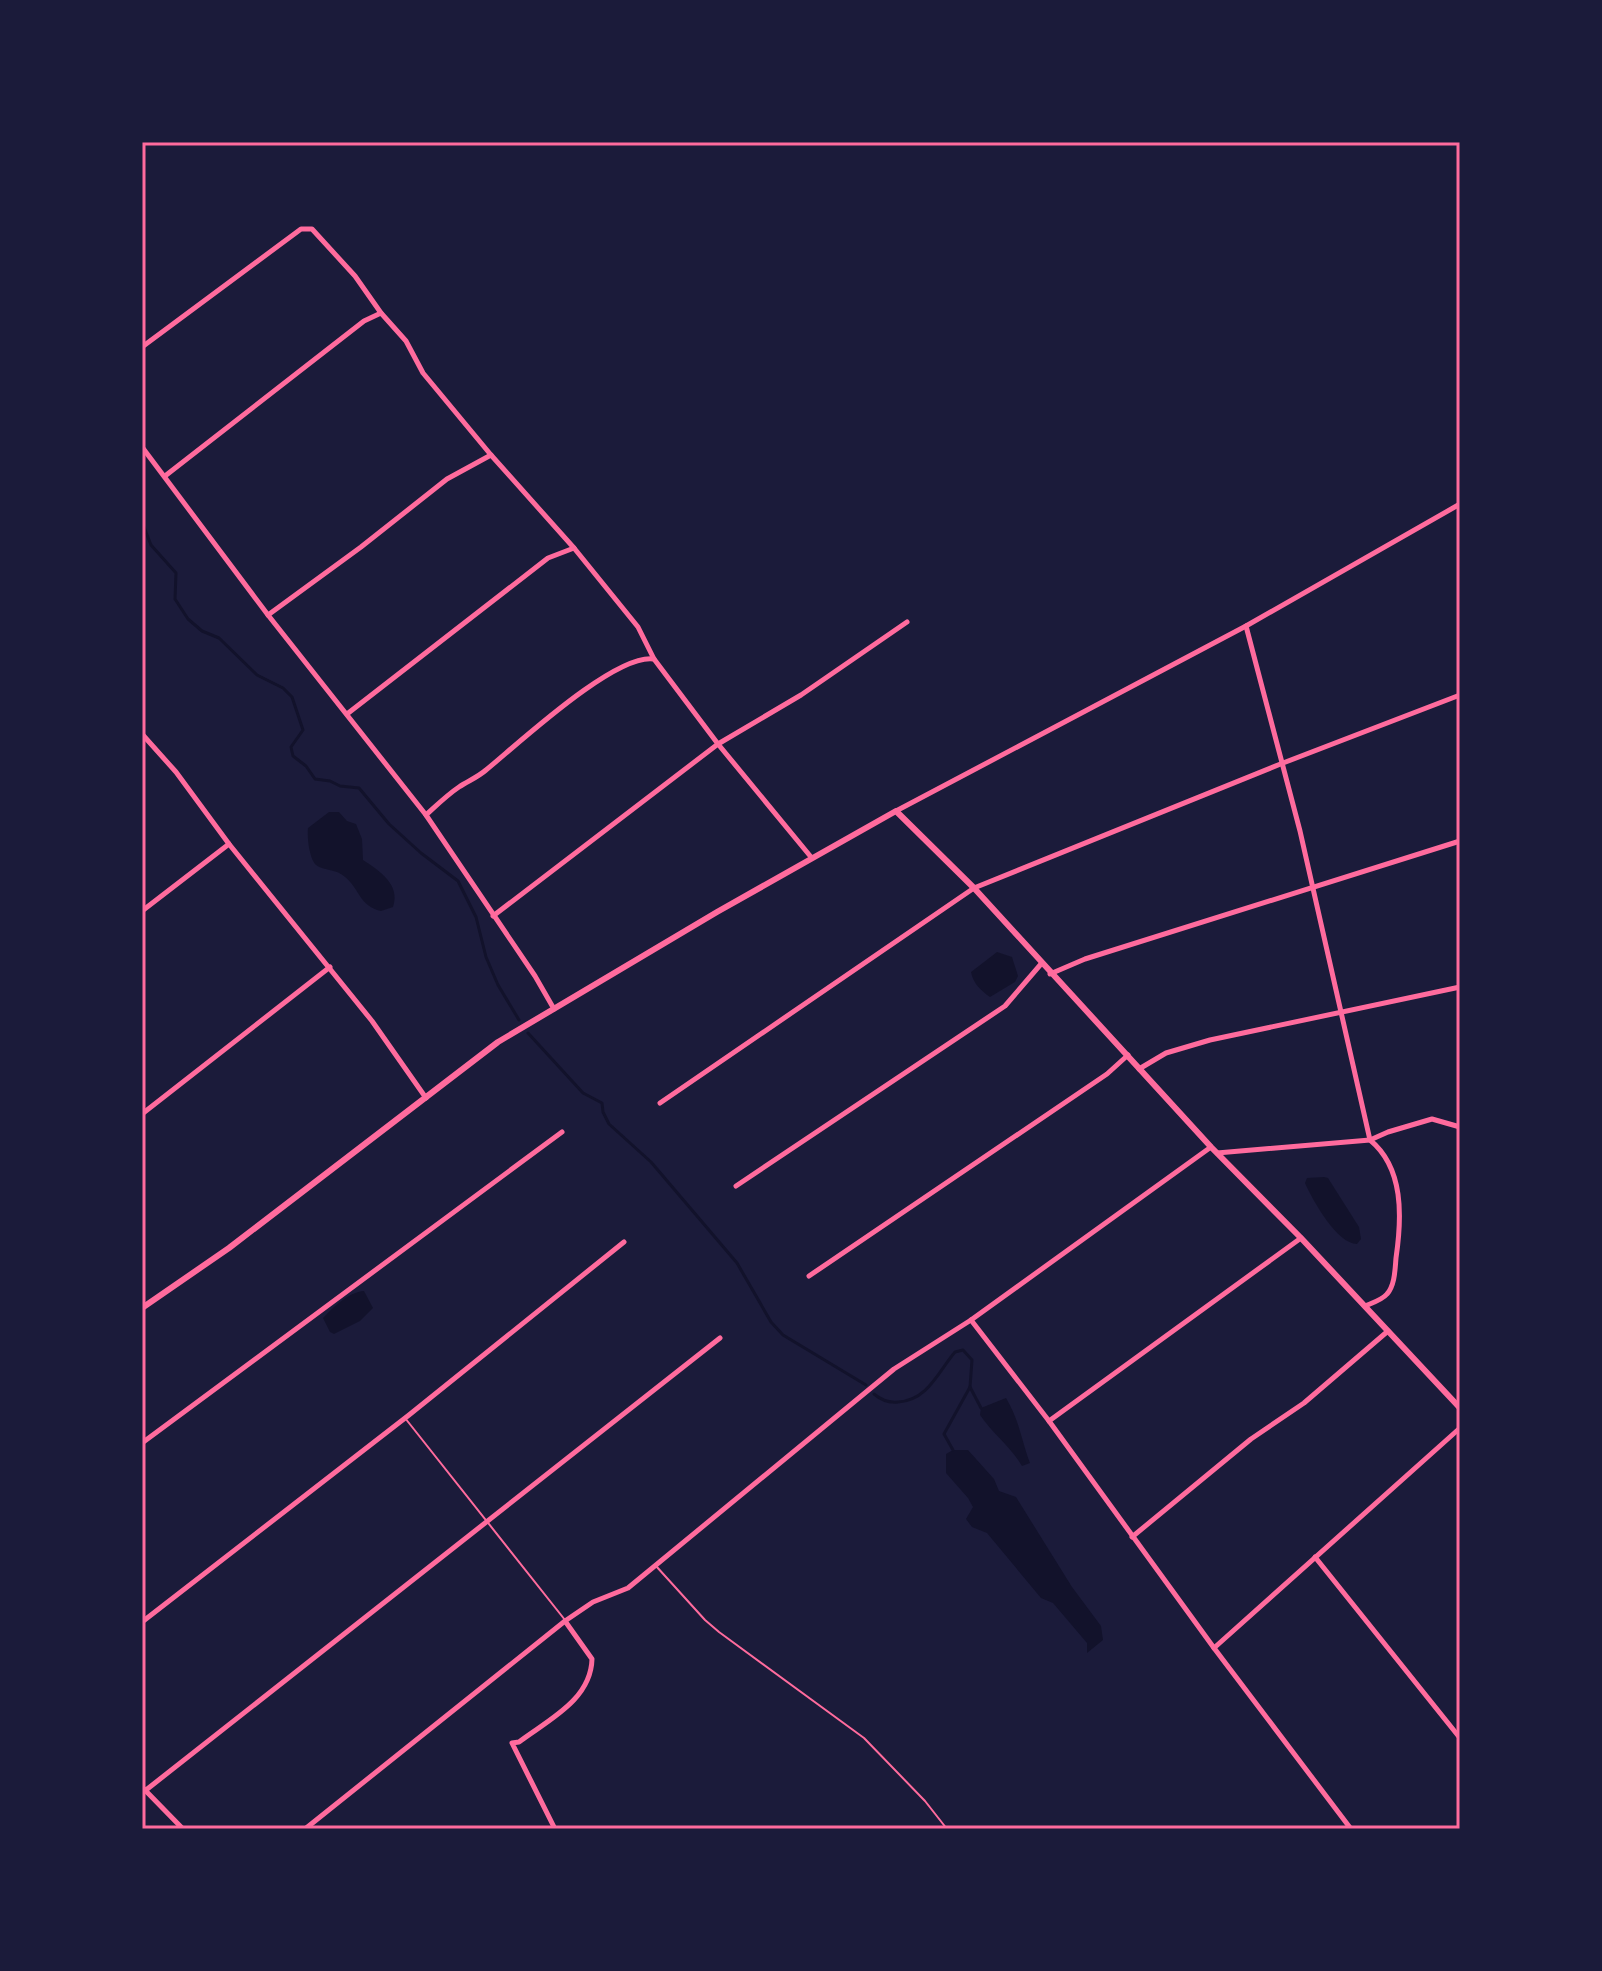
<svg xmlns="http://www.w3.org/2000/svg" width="1602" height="1971" viewBox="0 0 1602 1971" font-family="Ubuntu,sans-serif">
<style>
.water{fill:#12122b}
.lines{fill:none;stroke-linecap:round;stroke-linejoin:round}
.stream{stroke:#12122b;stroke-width:3}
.service{stroke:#ff6b9d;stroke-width:2}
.minor{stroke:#ff6b9d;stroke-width:5}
.tertiary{stroke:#ff6b9d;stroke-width:6}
.neatline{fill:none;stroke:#ff6b9d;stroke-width:3}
</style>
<rect width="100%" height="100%" fill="#1b1b3a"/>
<g class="water">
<path d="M329,812H339L347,821L356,824L362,839L363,860C379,870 401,885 393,907L381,911C359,906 360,889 345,877C337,869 324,871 316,865C309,858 307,836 308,828Z"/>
<path d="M997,952L1012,957L1018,976L1015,982L990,997C981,991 973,983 971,972Z"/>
<path d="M1324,1177L1328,1178L1359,1227L1361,1239L1357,1244C1337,1244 1313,1201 1305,1183L1307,1178Z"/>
<path d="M364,1291L373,1308L360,1321L334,1334L330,1332L323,1318C333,1307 349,1292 364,1291Z"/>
<path d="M1006,1398C1020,1422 1021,1439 1030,1463L1022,1466C1011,1447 993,1434 980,1415L981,1408Z"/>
<polygon points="953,1450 968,1450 994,1479 999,1491 1016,1497 1072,1587 1101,1626 1103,1640 1087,1653 1087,1643 1053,1603 1041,1598 987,1533 972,1527 966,1519 973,1507 968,1498 946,1473 946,1454"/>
</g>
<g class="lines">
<g class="stream">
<polyline points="142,522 151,545 176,573 175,599 188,619 202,631 219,638 257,675 283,688 292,697 303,730 291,747 293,756 306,766 315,779 330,781 340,786 359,788 389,824 421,853 458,881 476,917 486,957 498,985 519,1020"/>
<polyline points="528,1033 583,1093 602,1103 603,1112 609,1124 651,1162 737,1263 771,1322 783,1335 866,1385"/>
<path d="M874,1394C881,1400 888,1403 898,1402C928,1400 938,1372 955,1352L963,1350L972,1360L970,1387L981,1408"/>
<polyline points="953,1450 944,1434 970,1387"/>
</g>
<g class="service">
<polyline points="405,1418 565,1620"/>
<polyline points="656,1566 705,1620 719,1632 864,1738 925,1801 947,1829"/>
</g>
<g class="minor">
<polyline points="142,347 301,229 312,229 355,276 381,313 406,341 423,373 491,455 574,548 638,627 654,659 718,744 811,857"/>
<polyline points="142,447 268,615 426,815 535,976 554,1009"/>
<polyline points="165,476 364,321 381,313"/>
<polyline points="268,615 361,547 447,479 491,455"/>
<path d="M1246,626L1300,831L1370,1140C1404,1168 1402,1217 1396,1258C1395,1269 1395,1285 1387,1294C1382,1300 1372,1303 1365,1306"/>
<polyline points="347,714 548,558 574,548"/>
<polyline points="142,734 176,772 229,844 372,1021 426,1098"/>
<polyline points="896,811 1246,626 1460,504"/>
<path d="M426,815C437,805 447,795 459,787C468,781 478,777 486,770C518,744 615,653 654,659"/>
<polyline points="142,911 229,844"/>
<polyline points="493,916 718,744 801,695 907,622"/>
<polyline points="1050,974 1085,959 1460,841"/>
<polyline points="1139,1069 1166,1053 1210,1040 1460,987"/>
<polyline points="660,1103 974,888 1283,763 1460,695"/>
<polyline points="142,1114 330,967"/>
<polyline points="1217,1153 1370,1140 1388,1132 1432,1119 1460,1127"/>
<polyline points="736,1186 1005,1006 1041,964"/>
<polyline points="809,1276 1107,1074 1128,1055"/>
<polyline points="971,1320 1049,1421 1214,1648 1351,1829"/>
<polyline points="1049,1421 1301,1238"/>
<polyline points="142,1443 562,1132"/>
<polyline points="1132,1537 1251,1439 1304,1403 1388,1331"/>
<polyline points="1315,1557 1460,1738"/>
<polyline points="142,1622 409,1415 624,1242"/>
<polyline points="1214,1648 1460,1428"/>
<polyline points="142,1787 183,1829"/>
<polyline points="146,1790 720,1338"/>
<polyline points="305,1829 565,1621 593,1602 628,1588 894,1369 971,1320 1211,1147"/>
<path d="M555,1829L512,1743L519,1742C548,1720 591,1700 592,1659L565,1621"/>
</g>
<polyline class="tertiary" points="142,1308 229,1248 498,1042 717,912 896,811 974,888 1211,1147 1301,1238 1460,1408"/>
</g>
<rect width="1602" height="1971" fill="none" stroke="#1b1b3a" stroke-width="288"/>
<rect x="144" y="144" width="1314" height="1683" class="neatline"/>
</svg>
